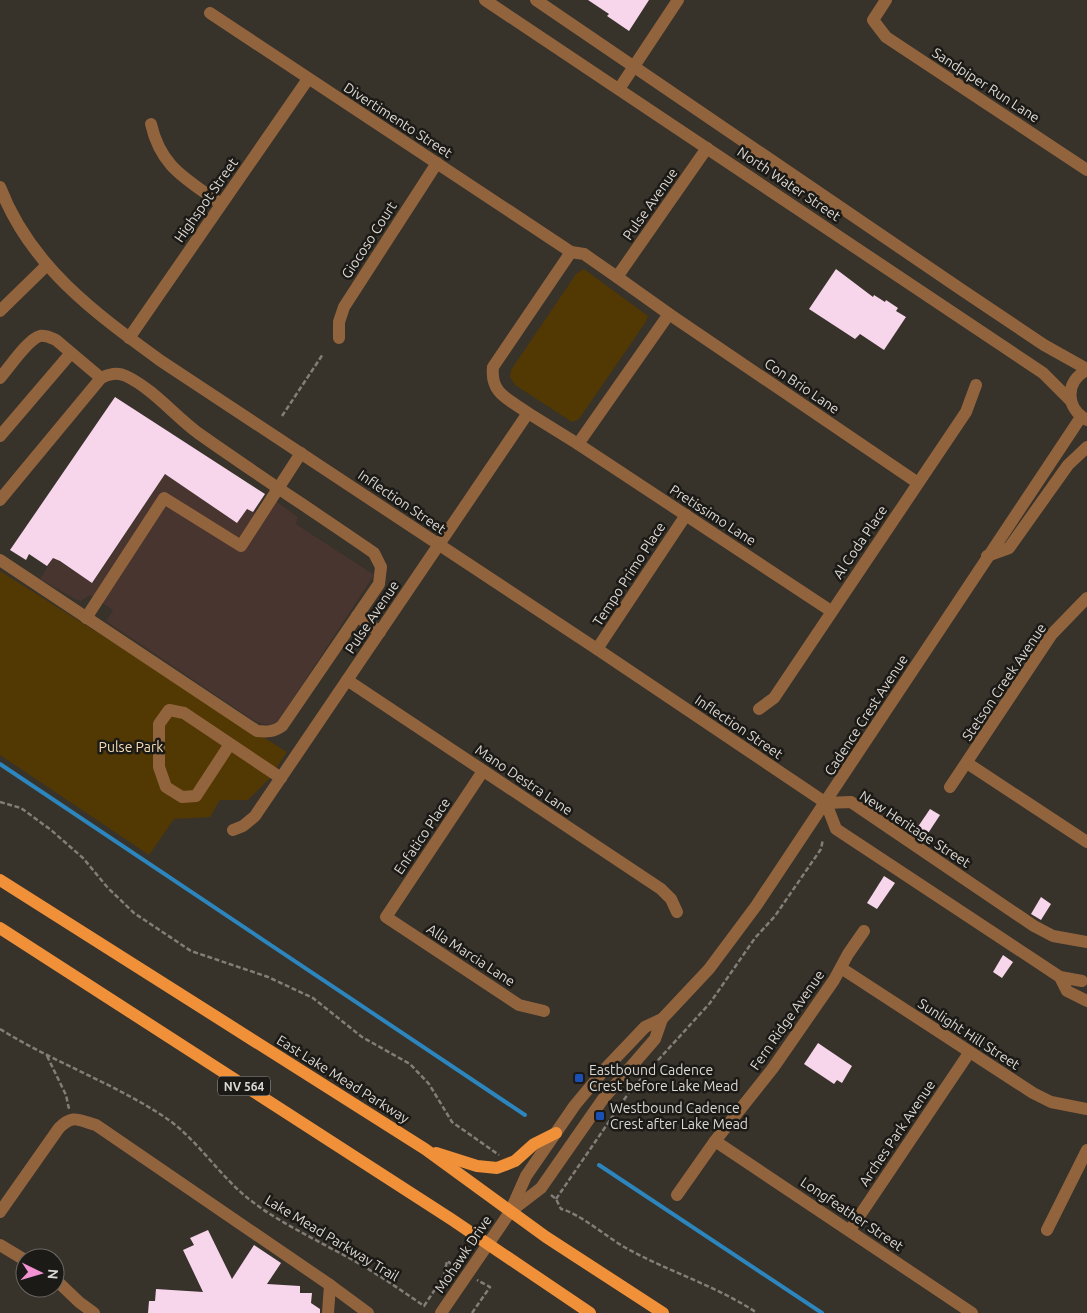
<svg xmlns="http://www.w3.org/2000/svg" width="1087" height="1313" viewBox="0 0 1087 1313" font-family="Ubuntu,sans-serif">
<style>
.education{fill:#49352f}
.green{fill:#523903}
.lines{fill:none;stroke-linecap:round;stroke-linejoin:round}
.stream{stroke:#2c86bd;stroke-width:4}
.building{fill:#f7d5eb}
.path{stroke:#827e77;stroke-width:2.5;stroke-dasharray:5 2.5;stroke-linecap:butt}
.minor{stroke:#92643e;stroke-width:12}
.major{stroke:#f0913a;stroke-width:12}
.transit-dot{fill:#1a4fb4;stroke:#1c1a16;stroke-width:2}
.labels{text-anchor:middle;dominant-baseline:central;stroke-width:5;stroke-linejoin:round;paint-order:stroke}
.shield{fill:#1c1a16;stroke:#a29f9a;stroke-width:1}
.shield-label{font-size:12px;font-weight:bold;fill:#dcd8d3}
.street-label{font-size:14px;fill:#dcd8d3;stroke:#1c1a16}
.park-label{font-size:14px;fill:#f7deb6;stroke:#1c1a16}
.poi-label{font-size:14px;fill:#dcd8d3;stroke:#1c1a16;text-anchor:start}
</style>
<rect width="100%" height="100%" fill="#37322a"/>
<polygon class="education" points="165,474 237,523 247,509 255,513 267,495 298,517 296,524 374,575 279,720 272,725 263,724 253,720 106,621 113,610 90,595 81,601 75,599 40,579 53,558 93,583"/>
<g class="green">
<polygon points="584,269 648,316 645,323 579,419 572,422 515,385 510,377 511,370 576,274"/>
<polygon points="0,571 287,752 270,778 248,800 220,800 210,817 174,819 149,855 0,755"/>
</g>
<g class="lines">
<g class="stream">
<polyline points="0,764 525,1115"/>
<polyline points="599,1165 822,1313"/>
</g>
</g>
<g class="building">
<polygon points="588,0 649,0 629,31 607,16 609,14"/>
<polygon points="836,269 873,297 874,295 885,302 886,300 898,308 896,311 906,317 884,350 860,334 855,339 809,309"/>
<polygon points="115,397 265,494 253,512 247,509 237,523 165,474 92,583 60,561 53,558 47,566 29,554 26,560 10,550"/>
<polygon points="930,809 940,815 923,841 913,834"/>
<polygon points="884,876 895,883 877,909 867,903"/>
<polygon points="1041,897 1051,904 1041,920 1031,914"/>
<polygon points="1003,955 1013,962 1002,978 993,972"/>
<polygon points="818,1043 852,1066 842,1083 837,1080 834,1084 804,1064"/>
<polygon points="208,1230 232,1279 254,1245 281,1263 267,1284 300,1286 300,1293 312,1293 311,1303 320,1309 320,1313 148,1313 149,1301 155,1301 156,1289 203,1292 183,1250 194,1245 190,1238"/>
</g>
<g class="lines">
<g class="path">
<polyline points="282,416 323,354"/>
<polyline points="0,802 21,808 51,830 83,858 108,888 134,913 191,951 268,977 313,998 362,1037 410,1064 429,1084 452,1122 499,1155"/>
<path d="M0,1029C53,1062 111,1082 163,1116C197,1138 218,1175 250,1200C276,1220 305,1234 334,1250C366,1266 395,1286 424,1306L444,1276L447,1261L457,1268"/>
<polyline points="47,1056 66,1095 69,1109"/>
<path d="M551,1195L556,1199L561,1209C579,1213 608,1238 626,1248C669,1272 717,1286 757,1313"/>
<polyline points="556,1199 630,1091 710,1003 755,938 775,916 821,849 823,839"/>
<polyline points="472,1313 490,1287 477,1280"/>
</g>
<g class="minor">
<polyline points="485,0 1043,373 1070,400"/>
<polyline points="536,0 962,290 1044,345 1087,369"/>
<polyline points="886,0 873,20 886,37 1087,170"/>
<polyline points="210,13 571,252"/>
<polyline points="619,89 678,0"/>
<path d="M151,124C161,168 187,179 221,204"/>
<path d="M0,187C30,266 95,313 161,361L597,649L826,803"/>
<polyline points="0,311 46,266"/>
<polyline points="669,314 918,483"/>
<polyline points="129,338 308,79"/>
<polyline points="339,338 339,322 344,307 437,163"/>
<path d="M1087,370C1065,381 1065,408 1087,420"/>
<path d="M0,378C9,368 28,339 40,336C46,335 51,338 56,340L101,378"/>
<polyline points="528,413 578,444 669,314 617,277"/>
<polyline points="0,436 71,353"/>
<polyline points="578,444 831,611"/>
<path d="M0,500L101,378C108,374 118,372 126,376C153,389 174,415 198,433C256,474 316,513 374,553L381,567L379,584L282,726C274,732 267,732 257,731L0,560"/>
<polyline points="987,556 1009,548 1068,465 1087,447"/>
<polyline points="357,616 380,632"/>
<polyline points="86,618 164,498 241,546 301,453"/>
<polyline points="597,649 686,515"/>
<polyline points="347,680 661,889 671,899 677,912"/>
<polyline points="759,709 774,698 966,412 976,385"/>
<polyline points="230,744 196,796 182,797 166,787 159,767 159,724 169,710 184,713 281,778"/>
<polyline points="967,763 1087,842"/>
<polyline points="483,771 386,917 519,1005 544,1011"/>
<polyline points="950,787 1052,634 1087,598"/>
<polyline points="826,803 836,829 1060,977 1067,991 1087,1001"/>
<polyline points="826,803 851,802 1034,926 1053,936 1087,942"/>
<path d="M233,830L243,826L255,816L528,413C509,399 490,394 493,367L571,252L584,254L617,277L707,148"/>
<polyline points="841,968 1033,1093 1051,1102 1087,1109"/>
<polyline points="1060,977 1082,981"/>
<polyline points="715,1141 972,1313"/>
<polyline points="677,1195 715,1141 773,1068 834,980 848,954 864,931"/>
<polyline points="511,1211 541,1188 603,1099 655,1039 662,1019"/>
<path d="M0,1212L59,1128C73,1114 78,1120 96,1125L330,1285L328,1313"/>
<polyline points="850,1230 969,1053"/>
<polyline points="1047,1230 1087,1150"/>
<polyline points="0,1245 25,1260"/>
<polyline points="55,1279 79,1302 94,1313"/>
<polyline points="330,1285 368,1313"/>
<polyline points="441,1313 510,1212 526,1176 575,1105 605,1069 645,1027 662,1019 709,969 756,906 1081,417"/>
</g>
<g class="major">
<polyline points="0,880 425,1149 546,1237 663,1313"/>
<polyline points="0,928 451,1219 590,1313"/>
<polyline points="436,1153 477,1166 497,1168 515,1161 534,1144 556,1133"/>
</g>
</g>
<g class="transit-dot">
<rect x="574" y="1073" width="10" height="10" rx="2.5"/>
<rect x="595" y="1111" width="10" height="10" rx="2.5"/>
</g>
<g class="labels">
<rect class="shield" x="218" y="1076.5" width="52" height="19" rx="4"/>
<g class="shield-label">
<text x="244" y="1086">NV 564</text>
</g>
<g class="street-label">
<text transform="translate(986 85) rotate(33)">Sandpiper Run Lane</text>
<text transform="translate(398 120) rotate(33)">Divertimento Street</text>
<text transform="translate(789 184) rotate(34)">North Water Street</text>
<text transform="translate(206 200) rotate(-55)">Highspot Street</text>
<text transform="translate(650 204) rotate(-55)">Pulse Avenue</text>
<text transform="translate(369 240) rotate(-57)">Giocoso Court</text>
<text transform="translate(802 386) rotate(34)">Con Brio Lane</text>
<text transform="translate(402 502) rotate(34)">Inflection Street</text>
<text transform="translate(713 515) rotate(33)">Pretissimo Lane</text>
<text transform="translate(860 542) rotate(-56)">Al Coda Place</text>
<text transform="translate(629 574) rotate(-57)">Tempo Primo Place</text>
<text transform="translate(372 617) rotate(-56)">Pulse Avenue</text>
<text transform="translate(1004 682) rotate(-56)">Stetson Creek Avenue</text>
<text transform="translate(866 715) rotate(-57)">Cadence Crest Avenue</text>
<text transform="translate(739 727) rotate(34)">Inflection Street</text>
<text transform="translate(524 780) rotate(34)">Mano Destra Lane</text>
<text transform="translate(915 829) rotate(33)">New Heritage Street</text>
<text transform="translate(422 836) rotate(-56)">Enfatico Place</text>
<text transform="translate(471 955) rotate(33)">Alla Marcia Lane</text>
<text transform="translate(787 1020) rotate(-55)">Fern Ridge Avenue</text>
<text transform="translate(969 1034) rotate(33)">Sunlight Hill Street</text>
<text transform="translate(343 1079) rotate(32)">East Lake Mead Parkway</text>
<text transform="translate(897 1133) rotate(-56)">Arches Park Avenue</text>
<text transform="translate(852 1214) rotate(34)">Longfeather Street</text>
<text transform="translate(332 1238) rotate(31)">Lake Mead Parkway Trail</text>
<text transform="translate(463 1254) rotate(-56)">Mohawk Drive</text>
</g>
<g class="park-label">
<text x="131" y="747">Pulse Park</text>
</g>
<g class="poi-label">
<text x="589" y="1070">Eastbound Cadence<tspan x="589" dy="16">Crest before Lake Mead</tspan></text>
<text x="610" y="1108">Westbound Cadence<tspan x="610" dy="16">Crest after Lake Mead</tspan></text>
</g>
</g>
<g transform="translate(40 1273) rotate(95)"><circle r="24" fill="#1c1a16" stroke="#696662"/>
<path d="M0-4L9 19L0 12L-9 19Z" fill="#f491d3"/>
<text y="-8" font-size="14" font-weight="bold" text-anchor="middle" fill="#dcd8d3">N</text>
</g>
</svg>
